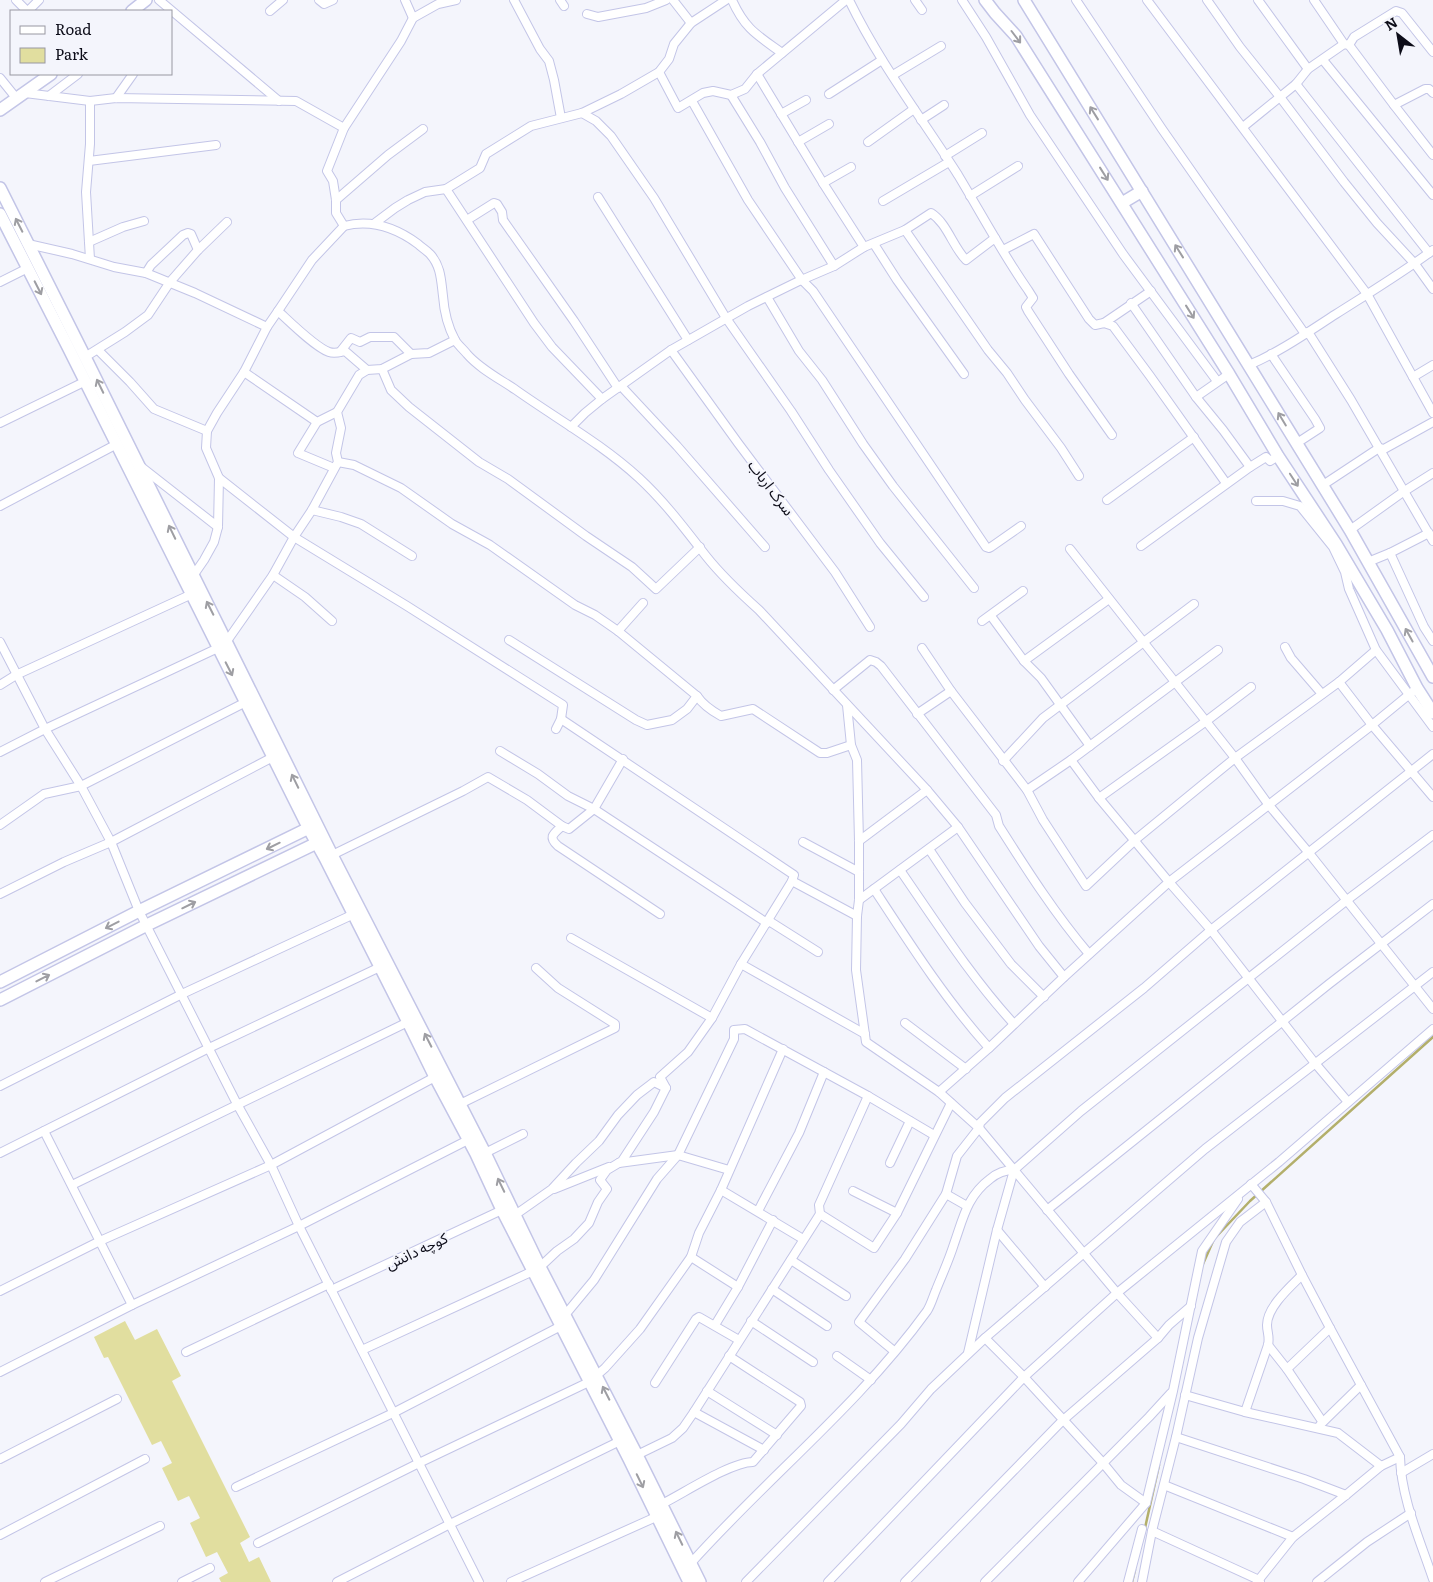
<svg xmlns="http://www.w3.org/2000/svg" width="1433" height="1582" viewBox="0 0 1433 1582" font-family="Literata,'Noto Sans Arabic',serif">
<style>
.green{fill:#e1de9f}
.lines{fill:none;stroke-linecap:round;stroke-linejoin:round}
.stream{stroke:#b3af6b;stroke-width:2.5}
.street-casing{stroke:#c3c5e7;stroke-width:10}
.secondary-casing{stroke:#c3c5e7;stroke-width:14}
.street{stroke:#fff;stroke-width:8}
.secondary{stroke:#fff;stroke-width:11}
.oneway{stroke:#9e9ea3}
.labels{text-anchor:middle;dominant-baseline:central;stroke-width:4.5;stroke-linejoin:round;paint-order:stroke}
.street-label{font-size:15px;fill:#0d0d19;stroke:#f4f5fc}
</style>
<rect width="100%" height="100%" fill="#f4f5fc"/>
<polygon class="green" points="125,1321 135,1340 157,1329 181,1376 172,1381 250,1537 240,1543 249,1562 259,1557 271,1582 221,1582 219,1578 228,1573 217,1552 206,1557 190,1523 200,1518 189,1496 178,1501 162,1468 172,1463 161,1441 152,1445 108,1357 104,1358 94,1337"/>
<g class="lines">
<g class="stream">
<polyline points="1203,1264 1214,1239 1250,1201 1433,1037"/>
<polyline points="1145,1528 1159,1465"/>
<polyline points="1132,1582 1135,1570"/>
</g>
<g class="street-casing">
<g id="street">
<polyline points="16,0 27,11"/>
<polyline points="159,0 279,101"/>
<polyline points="319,0 324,4 333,0"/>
<polyline points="405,0 413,18"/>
<path d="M456,0L438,4L413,18L401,41L344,128L327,171L333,181L336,200V213L344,226C371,219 395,227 418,244C421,247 426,250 430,254C441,266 441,280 443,296C444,310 448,327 455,340C458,345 463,349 467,354C480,369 500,379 516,390C557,419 602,444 639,478C664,501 685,529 706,556C721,575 740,593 759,610L927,790L958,827L1039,946L1064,977"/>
<polyline points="514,0 540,49 549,61 554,80 561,118"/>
<polyline points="560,0 564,6"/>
<polyline points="673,0 691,23"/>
<path d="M732,0C745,29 757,35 782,53"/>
<path d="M849,0C879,62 921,117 958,175C981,213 1002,253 1028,290L1033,298L1026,307L1028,311L1069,374L1112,435"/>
<polyline points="915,0 922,10"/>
<polyline points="962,0 986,37 1030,115 1123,254 1217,381"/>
<polyline points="1076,0 1162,129 1305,334"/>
<polyline points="1147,0 1367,294 1433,413"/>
<polyline points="1207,0 1240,47 1280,97 1344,182 1377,223 1415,264 1433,289"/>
<polyline points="1258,0 1308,69"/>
<polyline points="1314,0 1344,44 1349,45 1394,105 1433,155"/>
<polyline points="28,11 39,0"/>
<polyline points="270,11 283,0"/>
<polyline points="587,14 598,17 646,8 666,0"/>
<polyline points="1349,45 1354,37 1396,11 1402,13 1433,52"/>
<polyline points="1323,60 1433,195"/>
<polyline points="659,72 678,108 703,93 713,91 731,95 745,89 757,74 846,0"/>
<polyline points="757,74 823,183 864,247"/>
<polyline points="893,75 941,46"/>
<polyline points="0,78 17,99"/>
<polyline points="1296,84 1429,253"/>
<polyline points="25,93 90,101 116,98 296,101 344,128"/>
<polyline points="829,94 882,60"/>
<polyline points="731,95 760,142 785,188 834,266"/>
<polyline points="49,96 78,74"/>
<polyline points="116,98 133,74"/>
<polyline points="692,101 748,200 802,280 813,291 986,547 989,548 991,547 1021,526"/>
<polyline points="1394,105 1425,89 1429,89 1433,93"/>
<polyline points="582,113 596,121 611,136 654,198 726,318 791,411 829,470 880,543 924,597"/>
<polyline points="781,114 806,100"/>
<polyline points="921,120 944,105"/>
<polyline points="1243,127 1296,84 1308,69 1344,44"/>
<polyline points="798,142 829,124"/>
<polyline points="868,142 914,109"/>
<polyline points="945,156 982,133"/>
<polyline points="89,161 216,145"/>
<polyline points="823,183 851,167"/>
<polyline points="446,189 534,323 552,347 602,399"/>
<polyline points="970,196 1018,166"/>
<polyline points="598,197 688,340"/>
<polyline points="336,200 388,155 423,129"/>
<polyline points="883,201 949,162"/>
<polyline points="467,220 494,203 497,204 502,212 503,220 574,321 618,388"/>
<polyline points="375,223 395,208 408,200 425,192 446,189 480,168 486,154 531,126 582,113 621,94 659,72 669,59 674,44 691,23 726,0"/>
<polyline points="905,230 988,350 1007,373 1025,400 1061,448 1079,476"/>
<polyline points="89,242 123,227 144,221"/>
<polyline points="28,244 72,254 114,267 146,273 195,293 267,327"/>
<polyline points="874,244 897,280 964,374"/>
<polyline points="1003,250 1034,234 1089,319 1095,325 1104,323 1113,326 1150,376 1226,483"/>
<polyline points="90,259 86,192 90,144 90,101"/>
<polyline points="146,273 151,265 183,235 188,233 191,234 198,250"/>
<polyline points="0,282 28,268"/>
<polyline points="767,297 799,351 822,380 863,444 893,486 974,588"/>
<polyline points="1131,303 1196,397 1223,430 1250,467"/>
<path d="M278,311C290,322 315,347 329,352C335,354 340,352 345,351L367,370"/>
<polyline points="1104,323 1151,291"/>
<polyline points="1308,332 1351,400 1433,541"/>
<polyline points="98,350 130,382 154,409 207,431"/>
<polyline points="671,350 738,443 835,572 870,627"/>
<polyline points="340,352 351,338 360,342 370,337 394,337 411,354"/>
<polyline points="1271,354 1315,419 1320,428 1297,443"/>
<polyline points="85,357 125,332 148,315 170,282 198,250 227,222"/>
<path d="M1249,365C1280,352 1308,332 1336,314C1369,293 1402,273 1433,250"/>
<polyline points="382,369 391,390 409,407 479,462 508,479 586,536 632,567 656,589 700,547"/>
<polyline points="244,372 317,422 337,412"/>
<polyline points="1413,377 1433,365"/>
<polyline points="621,386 677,446 765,547"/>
<polyline points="1196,397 1229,374"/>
<polyline points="317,422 298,453 334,468"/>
<polyline points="0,423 86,381"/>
<path d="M571,427L585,413L602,399L671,350L748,306L799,281L834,266L864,247L905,230L931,213C947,223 953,247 966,260L995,238"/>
<path d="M338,462L354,465L401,488L452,524L490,545L575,605L595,615L618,631L697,696C703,705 712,711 721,716L753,709L820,753H827L851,745"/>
<polyline points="140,466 218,527"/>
<polyline points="219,478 294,537 407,606 563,705 561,719 556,729"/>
<polyline points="1323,485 1379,448 1384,449 1433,422"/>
<polyline points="1107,500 1194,437"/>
<polyline points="1256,501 1283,501 1300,506 1333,547 1345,572 1349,589 1376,650 1433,727"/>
<polyline points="0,506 117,444"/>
<polyline points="312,510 341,517 361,524 412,556"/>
<polyline points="1350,530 1403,492 1433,473"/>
<polyline points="1141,546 1250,467 1266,457 1270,461 1278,456"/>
<polyline points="1070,549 1235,758 1268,804 1309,853 1433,1009"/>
<polyline points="1390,553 1424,627 1433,641"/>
<polyline points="1368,562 1390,553 1429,533"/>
<polyline points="273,575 305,597 332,621"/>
<polyline points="193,576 204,560 214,542 218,527 219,478 206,448 207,431 217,413 244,372 267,327 278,311 312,260 344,226"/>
<polyline points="991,616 1024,661 1041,678 1090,746"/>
<polyline points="982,621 1023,591"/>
<polyline points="618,631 643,603"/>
<polyline points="509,640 636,720 647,725 672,720 687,709 697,696"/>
<polyline points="227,641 273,575 294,537 312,510 338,462 336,453 341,428 337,412 359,375 367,370 382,369 411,354 429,353 455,340"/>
<polyline points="0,642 45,729 81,786 111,842 139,911 237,1104 271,1165 299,1226 479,1582"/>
<polyline points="1285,647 1291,658 1322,694"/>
<polyline points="922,648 951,691 1027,790 1043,820 1086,886 1135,840 1235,758 1339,682 1376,650"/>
<polyline points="1024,661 1109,599"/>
<polyline points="1339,682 1372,725 1433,797"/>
<polyline points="0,685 16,675 192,594"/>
<path d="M833,690L870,660L876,662L881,666L996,815L999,826C1027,870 1055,914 1089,954"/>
<polyline points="847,705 851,745 857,760 859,841 859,900 857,916 856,970 866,1042 939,1092 979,1128 1117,1293 1158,1338"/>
<polyline points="917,714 951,691"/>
<polyline points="500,751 538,774 568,796 594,809 767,923"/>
<polyline points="0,752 45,729 218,648"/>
<polyline points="1071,760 1099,798 1169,882 1211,930 1314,1062 1348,1102"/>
<polyline points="1003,761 1043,718 1194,604"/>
<polyline points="1027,790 1071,760 1218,650"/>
<polyline points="1099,798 1205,722 1251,687"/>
<polyline points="0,825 44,794 81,786 246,702"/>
<path d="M562,826C553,834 548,837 558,846L660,914"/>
<polyline points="859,841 927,790"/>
<polyline points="803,842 859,872"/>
<polyline points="929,849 965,903 1011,964 1044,997"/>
<polyline points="328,857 463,791 488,777 527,800 562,826 569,829 594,809 623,759"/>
<path d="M900,870C936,922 971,977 1014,1024"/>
<polyline points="792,881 857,916"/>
<path d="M874,889C910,944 945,999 989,1048"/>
<polyline points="0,894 64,862 111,842 273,757"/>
<polyline points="859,900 958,827"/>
<polyline points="769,921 818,952"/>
<polyline points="571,938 712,1018"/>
<polyline points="741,964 865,1034"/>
<polyline points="905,1023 966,1069"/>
<polyline points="0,1086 182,994 354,914"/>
<polyline points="939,1092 989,1048 1064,977 1169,882 1372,725 1417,688"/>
<polyline points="460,1104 615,1028 615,1024 558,988 536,968"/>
<polyline points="44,1131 132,1305"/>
<polyline points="0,1153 209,1048 380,967"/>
<polyline points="485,1153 523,1134"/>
<polyline points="619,1163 678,1155 729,1170"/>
<polyline points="890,1163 910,1121"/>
<path d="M1251,1184L1266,1202L1302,1275L1330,1328L1400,1457C1401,1498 1420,1540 1433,1579"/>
<polyline points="72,1185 408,1022"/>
<polyline points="554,1189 609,1167"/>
<polyline points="721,1190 803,1239"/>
<polyline points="853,1191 897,1213"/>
<polyline points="946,1194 957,1156 979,1128 980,1123 1005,1098 1144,988 1211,930 1433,754"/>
<polyline points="1047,1210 1329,984 1433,904"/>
<polyline points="758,1211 799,1133 824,1072"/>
<polyline points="820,1214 874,1248 897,1213 951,1103"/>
<polyline points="515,1215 552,1189 576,1163 599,1141 618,1115 637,1095 654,1082 666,1088"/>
<polyline points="997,1230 1045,1287"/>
<polyline points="691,1257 738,1287"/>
<polyline points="791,1260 846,1296"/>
<polyline points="540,1267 557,1251 574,1239 589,1223 598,1202 607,1189 600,1180 607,1170 622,1161 654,1112 666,1088 660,1077 688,1052 712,1018 741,964 792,881 794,875 561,719"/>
<polyline points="772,1289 827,1326"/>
<polyline points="331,1290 502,1210"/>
<polyline points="0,1291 100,1241 271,1165 435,1077"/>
<polyline points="565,1315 594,1280 657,1179 678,1155 734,1039 734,1030 745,1029 868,1096 934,1135"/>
<polyline points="751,1321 813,1362"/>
<polyline points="715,1325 738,1287 773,1220"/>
<polyline points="985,1338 1024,1377 1103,1463 1121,1485 1146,1503"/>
<polyline points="1268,1345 1287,1369 1330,1328"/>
<polyline points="362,1350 533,1271"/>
<polyline points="894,1351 859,1322 905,1259 946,1194 967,1206"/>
<polyline points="186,1352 329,1284"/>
<polyline points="968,1353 997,1230 1014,1170 1081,1111 1347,900 1433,835"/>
<polyline points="837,1356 871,1380"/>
<polyline points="1287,1369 1322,1421"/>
<polyline points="0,1372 132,1305 299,1226 468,1140"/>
<polyline points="597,1375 605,1368 640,1329 691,1257 699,1233 721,1190 783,1049"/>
<polyline points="655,1383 696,1319 699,1317 739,1340"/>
<polyline points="707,1391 777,1435"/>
<polyline points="1185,1395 1245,1412 1338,1433 1381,1466"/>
<polyline points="694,1412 764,1450"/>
<path d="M1245,1412L1268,1345C1270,1337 1267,1332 1267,1325C1267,1307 1290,1287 1302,1275"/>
<polyline points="1320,1425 1361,1385"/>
<polyline points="1176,1437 1304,1479 1346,1495"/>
<polyline points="637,1455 672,1438 683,1428 694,1412 820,1214 819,1205 868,1096"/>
<polyline points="0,1459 117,1399"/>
<polyline points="1401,1473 1433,1454"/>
<polyline points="1164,1485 1293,1537"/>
<polyline points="236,1487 393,1413 561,1326"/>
<path d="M662,1504C684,1493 731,1462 753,1462L801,1406L800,1402L729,1356"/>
<polyline points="1152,1531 1259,1580 1260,1582"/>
<polyline points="0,1535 145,1459"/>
<polyline points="258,1543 419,1463 589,1382"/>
<path d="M691,1563C768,1477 859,1405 927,1311C931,1305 933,1297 936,1290C942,1275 949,1260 954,1244C963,1219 967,1196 990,1179C997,1173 1004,1170 1014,1170"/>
<polyline points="45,1582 160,1526"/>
<polyline points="182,1582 210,1568"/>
<polyline points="337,1582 450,1524 620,1441"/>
<polyline points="511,1582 656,1517"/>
<polyline points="746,1582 901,1424 931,1389 985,1338 1205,1149 1433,972"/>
<polyline points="828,1582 1024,1377 1117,1293 1279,1162 1433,1029"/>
<polyline points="905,1582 1062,1421 1158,1338 1169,1325 1191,1306"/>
<polyline points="985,1582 1149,1417 1171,1393"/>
<polyline points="1078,1582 1146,1503 1173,1391 1202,1251 1238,1199"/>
<polyline points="1128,1582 1142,1529"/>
<polyline points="1142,1582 1152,1531 1176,1437 1198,1338 1226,1242 1240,1222 1266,1202"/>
<polyline points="1257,1582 1293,1537 1346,1495 1381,1466 1400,1457"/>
<polyline points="1317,1582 1367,1542 1411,1513"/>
</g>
</g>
<g class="secondary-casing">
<g id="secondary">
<polyline points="985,0 995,13 1016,36 1229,374 1278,456 1336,544 1387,630 1417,688 1433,713"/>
<polyline points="1024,0 1350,530 1433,677"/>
<polyline points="132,11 146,0"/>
<polyline points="0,110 51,74"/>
<polyline points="0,188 85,357 332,855 485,1153 540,1267 637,1455 700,1582"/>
<polyline points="1122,203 1142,191"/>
<polyline points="0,214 68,347 309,829 325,858 408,1022 435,1077 476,1154 502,1210 629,1459 689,1582"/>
<polyline points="0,982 139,911 315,825"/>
<polyline points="0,1000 147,925 323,840"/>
</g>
</g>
<use href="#street" class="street"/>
<use href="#secondary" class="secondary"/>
</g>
<defs><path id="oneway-shaft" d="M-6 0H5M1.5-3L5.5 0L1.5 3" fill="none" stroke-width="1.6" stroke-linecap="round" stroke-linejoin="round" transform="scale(1.25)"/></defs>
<g class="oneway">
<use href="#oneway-shaft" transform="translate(1016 37) rotate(53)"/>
<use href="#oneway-shaft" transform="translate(1094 113) rotate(-122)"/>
<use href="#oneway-shaft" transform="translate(1104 174) rotate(58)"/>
<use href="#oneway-shaft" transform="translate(19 225) rotate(-117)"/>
<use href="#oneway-shaft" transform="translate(1179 251) rotate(-122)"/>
<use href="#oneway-shaft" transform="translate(38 288) rotate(63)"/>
<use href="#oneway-shaft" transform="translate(1190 312) rotate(58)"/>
<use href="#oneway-shaft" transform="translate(100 386) rotate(-116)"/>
<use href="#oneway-shaft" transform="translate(1282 419) rotate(-121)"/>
<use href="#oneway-shaft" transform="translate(1294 480) rotate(57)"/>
<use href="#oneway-shaft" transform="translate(172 532) rotate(-116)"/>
<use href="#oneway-shaft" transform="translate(210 608) rotate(-117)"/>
<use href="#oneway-shaft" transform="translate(1409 635) rotate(-119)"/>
<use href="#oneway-shaft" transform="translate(229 669) rotate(63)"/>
<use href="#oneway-shaft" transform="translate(295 781) rotate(-116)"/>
<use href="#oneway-shaft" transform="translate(273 846) rotate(154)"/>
<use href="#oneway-shaft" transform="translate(189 905) rotate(-26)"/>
<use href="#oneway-shaft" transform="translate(112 925) rotate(153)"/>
<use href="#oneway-shaft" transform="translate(43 978) rotate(-27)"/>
<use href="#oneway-shaft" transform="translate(428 1040) rotate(-117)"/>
<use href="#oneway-shaft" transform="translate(501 1185) rotate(-116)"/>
<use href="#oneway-shaft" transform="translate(606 1393) rotate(-117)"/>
<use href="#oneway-shaft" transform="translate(640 1481) rotate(64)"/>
<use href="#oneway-shaft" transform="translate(679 1538) rotate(-116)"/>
</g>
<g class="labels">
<g class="street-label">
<text transform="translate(772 487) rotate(53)">سرک ارباب</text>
<text transform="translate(416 1250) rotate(-25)">کوچه دانش</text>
</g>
</g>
<rect x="10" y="10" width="162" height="65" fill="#f4f5fc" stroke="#9898a1"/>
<rect x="20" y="26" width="25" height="8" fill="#ffffff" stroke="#9898a1"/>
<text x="55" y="35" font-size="15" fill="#0d0d19">Road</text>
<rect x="20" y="48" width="25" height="15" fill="#e1de9f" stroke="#9898a1"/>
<text x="55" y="60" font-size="15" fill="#0d0d19">Park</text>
<g transform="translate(1398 35) rotate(329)" stroke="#f4f5fc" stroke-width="4" paint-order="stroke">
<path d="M0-4L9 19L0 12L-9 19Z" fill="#0d0d19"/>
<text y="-8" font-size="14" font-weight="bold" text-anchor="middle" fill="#0d0d19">N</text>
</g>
</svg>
